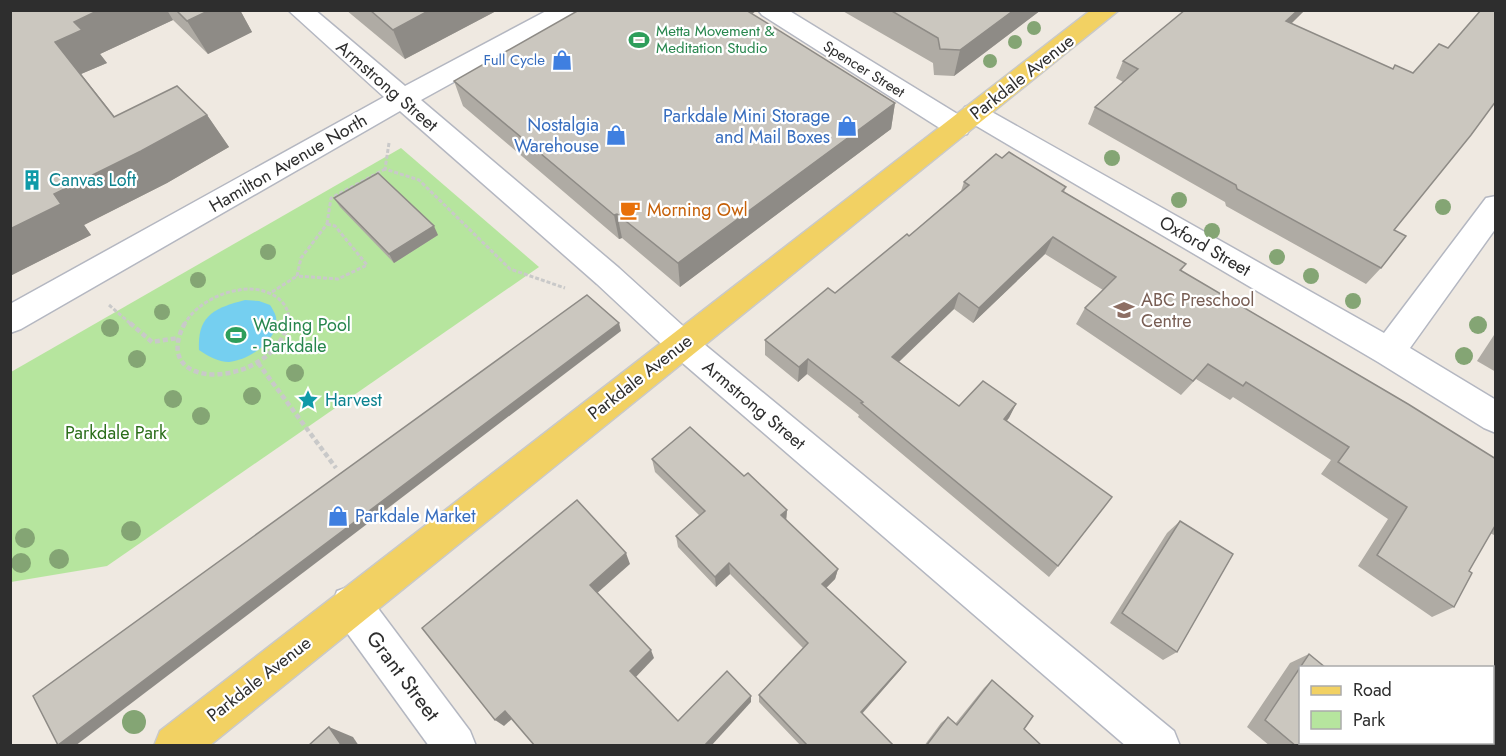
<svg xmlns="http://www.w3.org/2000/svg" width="1506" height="756" viewBox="0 0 1506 756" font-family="Jost,sans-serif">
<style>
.green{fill:#b6e59e}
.water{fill:#75cff0}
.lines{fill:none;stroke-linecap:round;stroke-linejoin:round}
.minor-casing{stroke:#b4b7c1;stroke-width:3}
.major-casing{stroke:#c9c9c9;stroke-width:3}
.path-far1{stroke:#c9c9c9;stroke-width:3;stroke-dasharray:4 2;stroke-linecap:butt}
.path{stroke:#c9c9c9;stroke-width:4.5;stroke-dasharray:5 3;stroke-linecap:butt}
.minor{fill:#fff;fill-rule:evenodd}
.major{fill:#f2d163;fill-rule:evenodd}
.tree{fill:#84a574}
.wall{fill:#afaba4}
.shaded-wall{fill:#8e8b86}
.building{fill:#cbc7bf;stroke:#8e8b86;stroke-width:1.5}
.labels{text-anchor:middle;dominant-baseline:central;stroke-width:4.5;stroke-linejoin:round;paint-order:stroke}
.far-leisure-label{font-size:15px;fill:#27864d;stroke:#fff;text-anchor:start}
.far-shop-label{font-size:15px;fill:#366cbe;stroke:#fff;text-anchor:end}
.far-street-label{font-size:15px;fill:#2e2e2e;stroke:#fff}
.street-label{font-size:18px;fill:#2e2e2e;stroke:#fff}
.shop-label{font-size:18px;fill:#366cbe;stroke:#fff;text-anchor:end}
.culture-label{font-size:18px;fill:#0d838f;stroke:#fff;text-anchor:start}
.food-label{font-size:18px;fill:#c56008;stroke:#fff;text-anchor:start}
.education-label{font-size:18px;fill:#785e54;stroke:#fff;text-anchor:start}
.leisure-label{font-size:18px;fill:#27864d;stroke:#fff;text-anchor:start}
.park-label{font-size:18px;fill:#2c6e1b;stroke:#fff}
.near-street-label{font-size:21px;fill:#2e2e2e;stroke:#fff}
</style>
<rect width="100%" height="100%" fill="#efe9e1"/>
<polygon class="green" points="401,148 539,267 107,566 11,582 11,372"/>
<path class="water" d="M245,300L259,301L270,305C272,308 275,313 276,317C280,340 249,360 229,362C218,362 208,356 199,350C197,315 215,308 245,300Z"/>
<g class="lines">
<g class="minor-casing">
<g id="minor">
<polygon points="288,10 315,10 405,86 548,10 579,10 575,15 421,100 619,268 693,335 1174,731 1180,746 1126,746 671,353 597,284 400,111 21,329 10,333 10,304 384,97"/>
<polygon points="758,10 788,10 964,118 961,113 965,107 974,104 983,107 1384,333 1486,198 1496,196 1496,228 1410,348 1496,400 1496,433 1484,428 1378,362 968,121 971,127 967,134 958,136 949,134 762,15"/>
<polygon points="351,586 365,591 470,731 476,746 429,746 337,619 332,605 337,591"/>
</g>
</g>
<g class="major-casing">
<polygon id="major" points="1091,10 1119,10 209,746 154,746 160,731"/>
</g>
<g class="path-far1">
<polyline points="389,143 385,169 419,180 510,269 565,288"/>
<polygon points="327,224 335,226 367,265 338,279 297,276 301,258"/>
<polyline points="327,224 331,198 385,169"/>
<polyline points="272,292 297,276"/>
<polyline points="109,305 132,325"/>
<path d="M184,325C194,306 218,293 239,290C261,285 294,298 288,325"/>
</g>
<g class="path">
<polyline points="130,323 152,342 178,338"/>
<path d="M185,323C146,394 272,389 288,323"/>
<polyline points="258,363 336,468"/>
</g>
<use href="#minor" class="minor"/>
<use href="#major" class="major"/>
</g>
<g class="tree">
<circle cx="1034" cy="28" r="7"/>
<circle cx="1015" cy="42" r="7"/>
<circle cx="990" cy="61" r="7"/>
<circle cx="1112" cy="158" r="8"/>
<circle cx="1179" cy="200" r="8"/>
<circle cx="1443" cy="207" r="8"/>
<circle cx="1212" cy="231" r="8"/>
<circle cx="268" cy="252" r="8"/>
<circle cx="1277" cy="257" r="8"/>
<circle cx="1311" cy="276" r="8"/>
<circle cx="198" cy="280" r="8"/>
<circle cx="1353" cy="301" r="8"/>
<circle cx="162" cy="312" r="8"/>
<circle cx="1478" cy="325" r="9"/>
<circle cx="110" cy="328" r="9"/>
<circle cx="1464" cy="356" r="9"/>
<circle cx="137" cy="359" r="9"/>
<circle cx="295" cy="373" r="9"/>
<circle cx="252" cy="396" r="9"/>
<circle cx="173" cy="399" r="9"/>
<circle cx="201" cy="416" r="9"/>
<circle cx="131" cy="531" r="10"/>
<circle cx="25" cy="538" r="10"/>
<circle cx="59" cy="559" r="10"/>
<circle cx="21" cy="563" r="10"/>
<circle cx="134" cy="722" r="12"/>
</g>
<g class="wall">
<polygon points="10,10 240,10 252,32 208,54 173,20 100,54 107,63 81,74 115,117 207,115 229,147 167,183 84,225 91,235 10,276"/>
<polygon points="346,10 498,10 405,59"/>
<polygon points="841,10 1041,10 954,76 934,75 933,63"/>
<polygon points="1185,10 1305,10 1291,24 1394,230 1381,268 1366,284 1226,206 1225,202 1088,124 1095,107 1123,82 1116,78 1123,61"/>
<polygon points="756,11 752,14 895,103 891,129 680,287 622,238 619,239 463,106 454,81"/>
<polygon points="1002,158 1066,187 1064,192 1186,264 1181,271 1496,459 1496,536 1490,533 1469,571 1454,607 1432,617 1358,566 1388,519 1321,474 1331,460 1233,397 1230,400 1196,379 1181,395 1076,324 1085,308 1103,290 1045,254 973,323 954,309 899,362 959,406 1016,404 1007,421 1058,566 1049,577 858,417 859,415 807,374 798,382 765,355 765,340 835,293 909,236 961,191 964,182"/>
<polygon points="334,198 438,235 394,263 340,207"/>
<polygon points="1496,332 1496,372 1477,361"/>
<polygon points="652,459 744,476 787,510 786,520 838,569 835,579 826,588 901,669 862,714 894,746 801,746 759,702 759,695 803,648 730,574 716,587 678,547 676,536 699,515 655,472"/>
<polygon points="1180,521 1177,652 1163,660 1110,623 1167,533"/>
<polygon points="1309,654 1300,742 1492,742 1496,746 1270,746 1247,727 1290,663"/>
<polygon points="992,680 1024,729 1042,746 924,746 941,723 948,717 955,724 984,688"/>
</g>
<g class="shaded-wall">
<polygon points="99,10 167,10 173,20 100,54 107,63 81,74 140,149 55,42 74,22"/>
<polygon points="210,10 240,10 252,32 208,54 187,21"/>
<polygon points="430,10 498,10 405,59 393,30"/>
<polygon points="731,10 756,10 756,11 732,27"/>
<polygon points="1014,10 1041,10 954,76 960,50"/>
<polygon points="1298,10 1305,10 1275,39 1286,21"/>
<polygon points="895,103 891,129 680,287 678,263"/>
<polygon points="207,115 229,147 167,183 84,225 91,235 10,276 10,229 54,194"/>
<polygon points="617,214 622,238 619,239 614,215"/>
<polygon points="434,226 438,235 394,263 389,254"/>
<polygon points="1053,237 1045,254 973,323 979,308"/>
<polygon points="959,293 954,309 888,372 892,357"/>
<polygon points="619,323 621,331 75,746 58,745"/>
<polygon points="808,359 807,374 798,382 799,367"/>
<polygon points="1016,404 1009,418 996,432 1004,419"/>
<polygon points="787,510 786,522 781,515"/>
<polygon points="626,553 630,564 595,595 590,585"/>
<polygon points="729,563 730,574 716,587 715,577"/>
<polygon points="838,569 835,579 820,594 822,584"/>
<polygon points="651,650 654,658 634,679 630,671"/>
<polygon points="906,662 901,669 857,719 861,712"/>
<polygon points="751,696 751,702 711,746 704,746"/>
<polygon points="505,711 514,717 504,726 495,720"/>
<polygon points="329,727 353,737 359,746 342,746"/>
</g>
<g class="building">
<polygon points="10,10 99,10 74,22 82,30 55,42 114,117 177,86 207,115 141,151 54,194 61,204 10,229"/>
<polygon points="176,10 210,10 187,21"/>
<polygon points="370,10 430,10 393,30"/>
<polygon points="579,10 746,10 895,103 678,263 617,214 614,215 454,81"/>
<polygon points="890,10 1014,10 960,50 940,49 938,38"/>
<polygon points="1185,10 1298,10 1286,21 1393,69 1395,65 1413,73 1439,44 1448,48 1481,10 1496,10 1496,101 1471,135 1394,230 1406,236 1381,268 1237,189 1236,185 1095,107 1138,69 1123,61"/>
<polygon points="1009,152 1066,187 1062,191 1186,264 1180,270 1408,404 1496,459 1496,524 1469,571 1472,573 1454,607 1377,555 1407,507 1338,462 1349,447 1246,382 1243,386 1208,364 1193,381 1085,308 1116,277 1053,237 979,308 959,293 892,357 959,406 983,381 1016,404 1004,419 1112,497 1058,566 861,403 863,402 808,359 799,367 765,340 828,288 835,293 907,234 909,236 969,185 964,182 996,154 1002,158"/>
<polygon points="378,173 434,226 389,254 334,198"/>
<polygon points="587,295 619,323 58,745 33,696"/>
<polygon points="690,427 744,476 748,473 787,510 781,515 838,569 822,584 906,662 861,712 894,746 808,746 759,695 808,643 729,563 715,577 676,536 705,511 652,459"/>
<polygon points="577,500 626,553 590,585 651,650 630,671 678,721 727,671 751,696 704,746 535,746 505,711 495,720 422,628"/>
<polygon points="1180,521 1233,554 1177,652 1122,613"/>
<polygon points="1309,654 1326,668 1300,668 1301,742 1299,746 1296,746 1265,720"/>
<polygon points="992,680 1033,716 1024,729 1042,746 926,746 948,717 957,725"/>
<polygon points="1492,718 1496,720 1496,746 1319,746 1315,742 1492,742"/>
<polygon points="329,727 342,746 308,746"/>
</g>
<defs>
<g id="stadium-bare" transform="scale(1.62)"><path d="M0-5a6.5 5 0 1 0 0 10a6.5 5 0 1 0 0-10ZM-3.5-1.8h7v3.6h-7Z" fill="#2e9e5b" stroke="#fff" stroke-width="2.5" paint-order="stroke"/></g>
<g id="shop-bare" transform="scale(1.62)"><path d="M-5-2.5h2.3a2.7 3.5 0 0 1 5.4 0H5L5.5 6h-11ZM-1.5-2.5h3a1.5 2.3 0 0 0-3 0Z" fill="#3f7fe0" stroke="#fff" stroke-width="2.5" paint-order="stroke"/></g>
<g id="building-bare" transform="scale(1.62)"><path d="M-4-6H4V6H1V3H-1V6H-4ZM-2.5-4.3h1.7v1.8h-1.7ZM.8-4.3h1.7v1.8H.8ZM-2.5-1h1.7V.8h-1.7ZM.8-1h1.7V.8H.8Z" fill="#0f9aa8" stroke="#fff" stroke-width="2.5" paint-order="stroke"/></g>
<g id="cafe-bare" transform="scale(1.62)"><path d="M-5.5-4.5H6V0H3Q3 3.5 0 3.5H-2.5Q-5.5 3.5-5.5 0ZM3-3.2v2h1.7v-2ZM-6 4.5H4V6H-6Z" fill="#e8710a" stroke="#fff" stroke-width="2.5" paint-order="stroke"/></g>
<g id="school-bare" transform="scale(1.62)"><path d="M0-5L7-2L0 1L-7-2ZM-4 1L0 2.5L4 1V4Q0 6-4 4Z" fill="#8d6e63" stroke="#fff" stroke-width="2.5" paint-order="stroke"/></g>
<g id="sight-bare" transform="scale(1.62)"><path d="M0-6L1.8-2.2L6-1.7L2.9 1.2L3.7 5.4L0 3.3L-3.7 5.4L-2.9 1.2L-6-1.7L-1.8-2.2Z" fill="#0f9aa8" stroke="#fff" stroke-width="2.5" paint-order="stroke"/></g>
</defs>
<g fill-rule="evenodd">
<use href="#stadium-bare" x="639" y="40"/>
<use href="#shop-bare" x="562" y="60"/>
<use href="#shop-bare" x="847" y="126"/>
<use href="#shop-bare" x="616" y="135"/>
<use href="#building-bare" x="32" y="180"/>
<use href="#cafe-bare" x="630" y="210"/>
<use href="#school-bare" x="1124" y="310"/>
<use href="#stadium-bare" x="236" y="335"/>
<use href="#sight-bare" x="308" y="400"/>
<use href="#shop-bare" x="338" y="516"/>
</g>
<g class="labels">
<g class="far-leisure-label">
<text x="656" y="31">Metta Movement &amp;<tspan x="656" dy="17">Meditation Studio</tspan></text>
</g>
<g class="far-shop-label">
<text x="545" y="60">Full Cycle</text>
</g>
<g class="far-street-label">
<text transform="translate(864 69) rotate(32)">Spencer Street</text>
</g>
<g class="street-label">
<text transform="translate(1022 77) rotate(-38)">Parkdale Avenue</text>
<text transform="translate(387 86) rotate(41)">Armstrong Street</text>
<text transform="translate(288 163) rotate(-30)">Hamilton Avenue North</text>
<text transform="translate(1205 246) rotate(30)">Oxford Street</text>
<text transform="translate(640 377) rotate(-38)">Parkdale Avenue</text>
<text transform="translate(754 405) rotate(40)">Armstrong Street</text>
<text transform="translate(259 679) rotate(-38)">Parkdale Avenue</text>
</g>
<g class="shop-label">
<text x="830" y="116">Parkdale Mini Storage<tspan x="830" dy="21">and Mail Boxes</tspan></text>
<text x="599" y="125">Nostalgia<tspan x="599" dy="21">Warehouse</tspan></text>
<text x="355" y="516" text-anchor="start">Parkdale Market</text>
</g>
<g class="culture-label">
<text x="49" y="180">Canvas Loft</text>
<text x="325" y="400">Harvest</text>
</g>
<g class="food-label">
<text x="647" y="210">Morning Owl</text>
</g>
<g class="education-label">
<text x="1141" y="300">ABC Preschool<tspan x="1141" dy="21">Centre</tspan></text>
</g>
<g class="leisure-label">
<text x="253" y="325">Wading Pool<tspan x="253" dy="21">- Parkdale</tspan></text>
</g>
<g class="park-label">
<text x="116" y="433">Parkdale Park</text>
</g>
<g class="near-street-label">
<text transform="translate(403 676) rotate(53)">Grant Street</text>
</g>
</g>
<rect width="1506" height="756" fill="none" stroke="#2e2e2e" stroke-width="24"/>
<rect x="1299" y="666" width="195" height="78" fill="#ffffff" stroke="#ababab" stroke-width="1.5"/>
<rect x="1311" y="686" width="30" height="9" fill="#f2d163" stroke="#ababab" stroke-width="1.5"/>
<text x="1353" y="696" font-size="18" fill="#2e2e2e">Road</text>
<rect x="1311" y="711" width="30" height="18" fill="#b6e59e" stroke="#ababab" stroke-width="1.5"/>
<text x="1353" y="726" font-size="18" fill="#2e2e2e">Park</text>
</svg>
